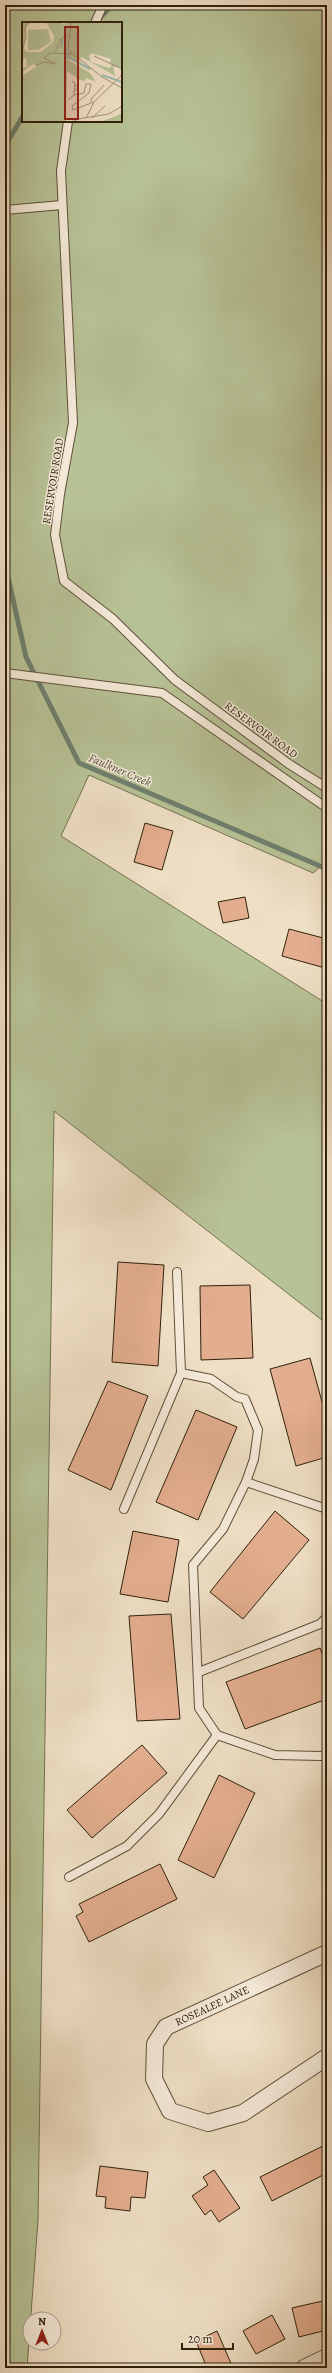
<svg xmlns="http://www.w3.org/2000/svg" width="332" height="2373" viewBox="0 0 332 2373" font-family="Alegreya,serif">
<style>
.green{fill:#b7c296;stroke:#737251;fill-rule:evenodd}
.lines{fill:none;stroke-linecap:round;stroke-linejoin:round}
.stream{stroke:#6f7f6e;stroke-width:5}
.building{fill:#e3ae8f;stroke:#2f210c}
.service-casing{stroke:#5f503a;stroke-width:10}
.minor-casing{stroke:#5f503a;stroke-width:18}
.service{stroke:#f5ead9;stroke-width:8}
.minor{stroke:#f5ead9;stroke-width:16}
.labels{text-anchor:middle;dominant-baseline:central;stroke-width:3;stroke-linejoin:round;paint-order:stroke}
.street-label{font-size:11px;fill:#2f210c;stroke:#f5ead9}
.water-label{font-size:12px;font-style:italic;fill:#4f503d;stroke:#f5ead9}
.inset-river{fill:none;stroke:#9abdb0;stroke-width:2}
.inset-road{fill:none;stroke:#a2937b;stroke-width:1}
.view{fill:#8f2418;fill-opacity:0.15;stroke:#8f2418;stroke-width:2}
.inset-edge{fill:none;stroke:#2f210c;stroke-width:2}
</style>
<rect width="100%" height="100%" fill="#efdfc5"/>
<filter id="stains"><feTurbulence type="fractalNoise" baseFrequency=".005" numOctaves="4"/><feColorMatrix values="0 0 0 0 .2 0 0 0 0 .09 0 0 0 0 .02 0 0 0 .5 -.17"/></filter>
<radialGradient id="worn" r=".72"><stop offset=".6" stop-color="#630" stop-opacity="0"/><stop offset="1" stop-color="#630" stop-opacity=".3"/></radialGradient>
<path class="green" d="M5,5H327V861L313,873L89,775L61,836L327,1004V1324L54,1111L38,2220L27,2368H5ZM23,23H121V121H23Z"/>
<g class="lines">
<g class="stream">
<polyline points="99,19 112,5"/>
<polyline points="5,146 23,116"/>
<polyline points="5,564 26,657 79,763 327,869"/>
</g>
</g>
<g class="building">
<polygon points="145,823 173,831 162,870 134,862"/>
<polygon points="245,897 249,918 223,923 218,902"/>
<polygon points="289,929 327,939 325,968 282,956"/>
<polygon points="118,1262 164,1265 158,1366 112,1362"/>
<polygon points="250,1285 253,1358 201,1360 200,1286"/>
<polygon points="310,1358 327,1420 327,1457 296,1466 270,1369"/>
<polygon points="108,1381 148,1396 111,1490 68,1470"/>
<polygon points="196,1410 237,1427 198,1520 156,1502"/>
<polygon points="275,1511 309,1540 243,1619 210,1592"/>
<polygon points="133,1531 179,1540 168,1602 120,1594"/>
<polygon points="171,1614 180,1719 137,1721 129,1616"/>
<polygon points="320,1648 327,1666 327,1699 245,1729 226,1682"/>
<polygon points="142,1745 167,1773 92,1838 67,1810"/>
<polygon points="219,1775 255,1793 214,1878 178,1860"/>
<polygon points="160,1864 177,1899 89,1942 76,1916 83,1912 79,1904"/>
<polygon points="327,2144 327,2173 272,2201 260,2177"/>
<polygon points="100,2166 148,2172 145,2198 131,2197 130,2211 105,2208 106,2197 96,2196"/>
<polygon points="214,2170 240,2208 219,2222 211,2210 205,2215 192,2196 208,2185 203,2177"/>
<polygon points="327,2300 327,2330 299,2337 292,2308"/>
<polygon points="272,2315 285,2339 256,2354 243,2331"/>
<polygon points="217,2331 233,2368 207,2368 196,2341"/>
</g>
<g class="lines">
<g class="service-casing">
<g id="service">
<polyline points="95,23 103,5"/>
<polyline points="68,121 61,171 73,423 60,494 55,535 64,581 113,619 175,680 289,764 327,788"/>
<polyline points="5,210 62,205"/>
<polyline points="5,673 162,693 324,806 327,806"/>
<polyline points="246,1482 327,1509"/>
<polyline points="124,1509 181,1373 177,1272"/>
<polyline points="199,1672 320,1624 327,1617"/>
<polyline points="217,1735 275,1755 321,1756 327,1754"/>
<polyline points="69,1877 127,1846 159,1814 217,1735 199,1708 193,1565 223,1529 246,1482 254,1459 258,1430 245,1399 237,1397 211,1379 181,1373"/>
</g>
</g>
<g class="minor-casing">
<g id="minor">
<polyline points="327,1953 166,2027 155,2044 154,2079 170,2111 208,2123 243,2113 327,2057"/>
<polyline points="304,2368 327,2357"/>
</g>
</g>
<use href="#service" class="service"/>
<use href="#minor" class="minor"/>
</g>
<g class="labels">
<g class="street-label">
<text transform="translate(53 481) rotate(-81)">RESERVOIR ROAD</text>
<text transform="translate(261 730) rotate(36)">RESERVOIR ROAD</text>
<text transform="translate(212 2006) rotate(-25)">ROSEALEE LANE</text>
</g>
<g class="water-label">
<text transform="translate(120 770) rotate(23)">Faulkner Creek</text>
</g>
</g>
<g transform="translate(22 22)">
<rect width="100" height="100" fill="#efdfc5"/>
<path d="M0,0H9L4,5L2,27L5,30H19L31,20L32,14L24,0H39L42,3L44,0H97L100,3V46L91,44L93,54L60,35L55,39L46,36V38L68,51L74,60L64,56L63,59L58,58L45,49L44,100H0V54L15,44L11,42L0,50V46L5,45V41L4,36L0,37ZM69,31L89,37L88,41L90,44L87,46L69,40L67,34ZM26,7L29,20L16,28H6V8ZM100,91V99L77,100L92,95Z" fill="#b7c296" fill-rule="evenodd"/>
<path class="inset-river" d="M41,18L46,35L68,47M80,53L100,60"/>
<path class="inset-road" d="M49,0L46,28L80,55L100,66M39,26L40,16L46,13M0,29L4,14L3,6L6,0M33,30L39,16M72,34L100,47M14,43L23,40L34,42L22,36L28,31L50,32M51,70L57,65L53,63M52,73L62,71L64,62H69L67,71L50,84L51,88L72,80L100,53M46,78L52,73L53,61L50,59M69,80V77L82,63M64,96L72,80M70,96L83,84M50,100L56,97L87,92L100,84"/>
<path class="view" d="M43,5H56V97H43Z"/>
<rect width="100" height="100" class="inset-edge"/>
</g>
<rect width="332" height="2373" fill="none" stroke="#efdfc5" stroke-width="20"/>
<rect x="6" y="6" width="320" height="2361" fill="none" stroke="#2f210c" stroke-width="2"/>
<rect x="10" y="10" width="312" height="2353" fill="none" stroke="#2f210c"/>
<g transform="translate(42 2331)"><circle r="19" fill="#f5ead9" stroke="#a69a87"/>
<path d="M0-3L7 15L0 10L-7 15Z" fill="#8f2418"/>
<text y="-6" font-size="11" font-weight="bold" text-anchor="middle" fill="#2f210c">N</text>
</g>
<path d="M182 2343v6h51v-6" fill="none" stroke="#2f210c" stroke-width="2"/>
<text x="188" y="2343" font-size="12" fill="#2f210c" stroke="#f5ead9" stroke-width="3" paint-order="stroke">20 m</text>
<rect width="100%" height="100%" filter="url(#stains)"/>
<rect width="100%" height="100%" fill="url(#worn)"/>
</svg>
